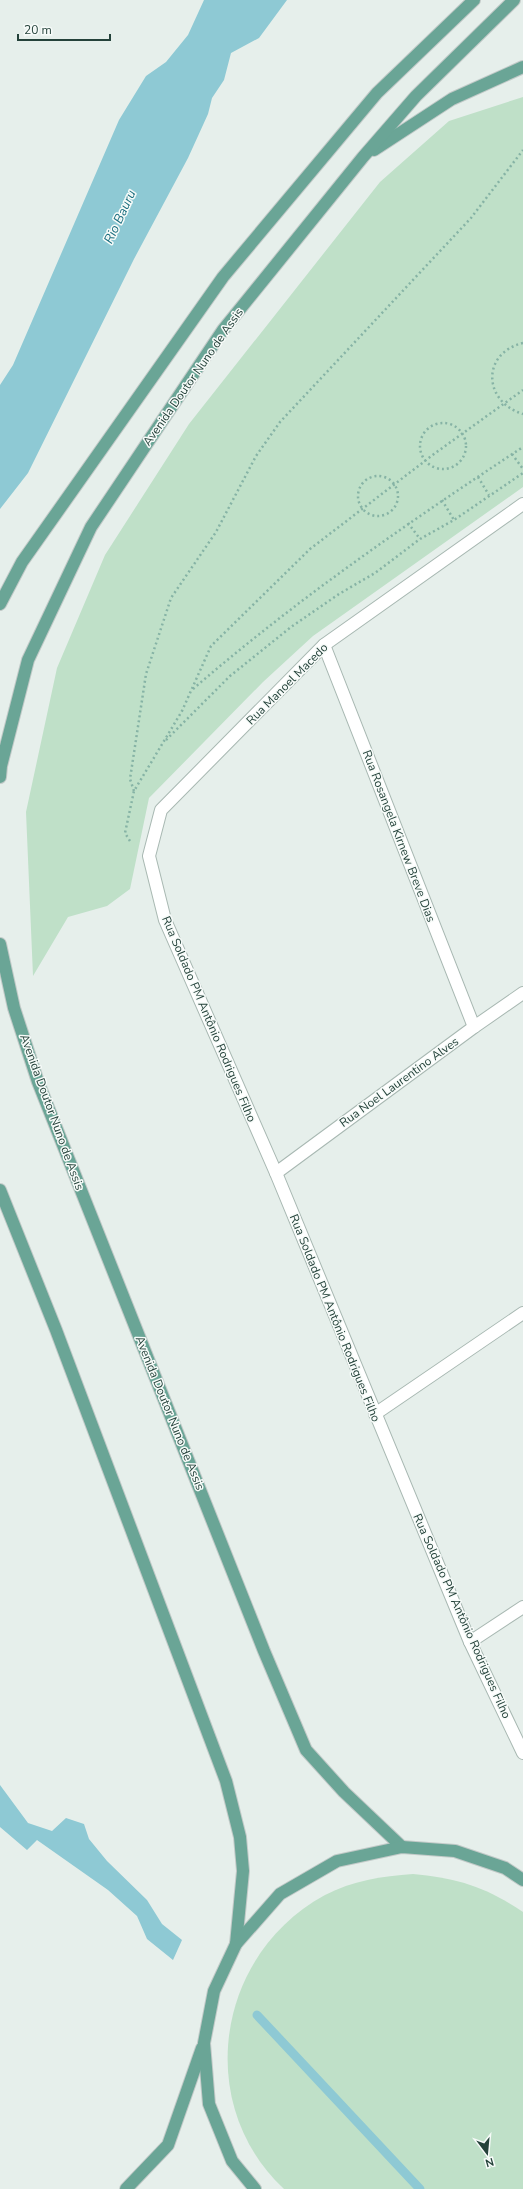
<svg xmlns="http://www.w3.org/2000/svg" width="523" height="2189" viewBox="0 0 523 2189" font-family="'Nunito Sans',sans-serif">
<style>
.green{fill:#bfe0c8}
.water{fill:#8ec9d4}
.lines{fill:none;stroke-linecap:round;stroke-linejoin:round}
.stream{stroke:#8ec9d4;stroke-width:9}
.minor-casing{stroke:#a8b8b2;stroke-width:14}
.major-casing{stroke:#c2cac8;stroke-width:14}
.path{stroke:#86b3a5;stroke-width:2.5;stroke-dasharray:2 3;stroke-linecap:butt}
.minor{stroke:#fff;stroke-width:12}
.major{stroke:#6aa596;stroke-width:12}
.labels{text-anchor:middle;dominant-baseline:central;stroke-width:3;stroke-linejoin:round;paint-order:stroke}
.street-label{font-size:12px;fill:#24423a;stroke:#f7fbf9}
.water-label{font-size:13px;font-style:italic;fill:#1c6f80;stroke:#f7fbf9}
</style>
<rect width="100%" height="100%" fill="#e6efeb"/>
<g class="green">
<polygon points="523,97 523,487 313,636 263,682 149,798 130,889 107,906 68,917 33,976 26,812 57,668 105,555 189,424 380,182 449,121"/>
<path d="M413,1874C457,1878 486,1887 523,1912V2189H284C193,2104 216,1954 325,1895C352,1881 382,1876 413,1874Z"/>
</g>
<g class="water">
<polygon points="204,0 287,0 259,38 231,53 224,80 212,98 208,114 188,158 134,259 28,473 0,509 0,385 13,365 119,120 146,76 166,62 188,35"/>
<polygon points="0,1785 28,1823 52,1831 66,1818 84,1824 89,1839 107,1861 147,1900 162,1924 182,1940 173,1960 147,1939 137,1916 108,1890 37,1840 27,1850 0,1827"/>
</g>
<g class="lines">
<polyline class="stream" points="257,2015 420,2189"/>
<g class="minor-casing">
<g id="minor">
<polyline points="523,504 324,645 161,810 149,856 165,920 276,1173 470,1642 523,1753"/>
<polyline points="324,645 474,1027"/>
<polyline points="276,1173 474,1027 523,993"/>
<polyline points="375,1414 523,1313"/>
<polyline points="470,1642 523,1607"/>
</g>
</g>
<g class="major-casing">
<g id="major">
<polyline points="374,150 452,99 523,67"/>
<polyline points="0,604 22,562 223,277 377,93 474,0"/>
<polyline points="0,777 1,766 28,660 91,527 223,330 363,157 416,96 514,0"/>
<polyline points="0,944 14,1008 38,1082 264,1651 306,1750 344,1792 402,1847"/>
<polyline points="0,1190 56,1330 226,1781 240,1837 243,1871 236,1944"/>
<polyline points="126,2189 168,2145 202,2048"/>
<polyline points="255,2189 232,2161 209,2104 204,2043 214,1991 236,1944 280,1894 337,1861 402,1847 455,1851 505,1868 523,1880"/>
</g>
</g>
<g class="path">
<path d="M523,343C481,353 483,402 523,414"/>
<circle cx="443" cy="446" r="23"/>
<polyline points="512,454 523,469"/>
<circle cx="378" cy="496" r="20"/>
<polyline points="478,477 489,495"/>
<polyline points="442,500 454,520"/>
<polyline points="408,523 420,539"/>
<path d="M193,689C297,599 409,522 523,447"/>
<polyline points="166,740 230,676 291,627 339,594 375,573 420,539 454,520 523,473"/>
<polyline points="134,791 130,779 146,674 171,598 216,532 256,456 280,422 471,218 523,150"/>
<polyline points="130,841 125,833 134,791 182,711 211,646 310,549 434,454 523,390"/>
</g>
<use href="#minor" class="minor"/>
<use href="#major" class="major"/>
</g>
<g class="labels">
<g class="street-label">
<text transform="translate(193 377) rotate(-55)">Avenida Doutor Nuno de Assis</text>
<text transform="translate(287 684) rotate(-45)">Rua Manoel Macedo</text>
<text transform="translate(399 836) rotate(69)">Rua Rosangela Kirnew Breve Dias</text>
<text transform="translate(209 1019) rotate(67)">Rua Soldado PM Antônio Rodrigues Filho</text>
<text transform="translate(399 1082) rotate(-36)">Rua Noel Laurentino Alves</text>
<text transform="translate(52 1112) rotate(70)">Avenida Doutor Nuno de Assis</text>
<text transform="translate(335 1318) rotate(68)">Rua Soldado PM Antônio Rodrigues Filho</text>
<text transform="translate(170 1413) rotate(68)">Avenida Doutor Nuno de Assis</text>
<text transform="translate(462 1616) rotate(66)">Rua Soldado PM Antônio Rodrigues Filho</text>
</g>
<g class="water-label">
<text transform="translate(120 217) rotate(-65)">Rio Bauru</text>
</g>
</g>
<g transform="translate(487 2153) rotate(164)" stroke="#f7fbf9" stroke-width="3" paint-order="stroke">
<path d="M0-3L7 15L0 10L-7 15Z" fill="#24423a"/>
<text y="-6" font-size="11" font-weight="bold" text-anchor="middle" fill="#24423a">N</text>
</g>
<path d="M18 34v6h92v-6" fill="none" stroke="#24423a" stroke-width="2"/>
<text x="24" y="34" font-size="12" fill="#24423a" stroke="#f7fbf9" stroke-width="3" paint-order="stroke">20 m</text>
</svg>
